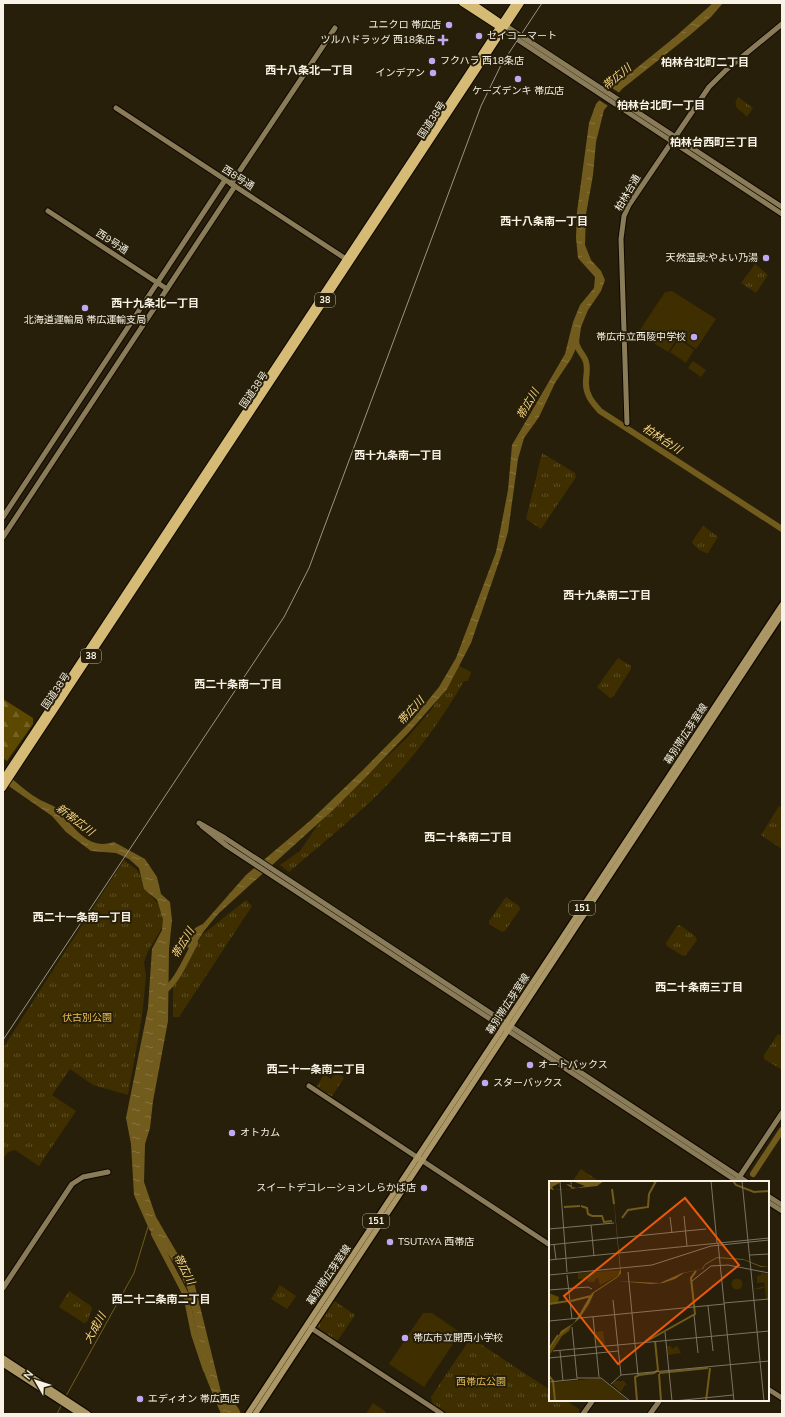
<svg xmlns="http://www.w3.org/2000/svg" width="785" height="1417" viewBox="0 0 785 1417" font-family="'Nunito Sans','Noto Sans JP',sans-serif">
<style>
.green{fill:#3f2f00}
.forest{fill:url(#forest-firs)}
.park{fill:url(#park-tufts)}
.water{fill:url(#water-ripples)}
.pier{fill:#271f0a}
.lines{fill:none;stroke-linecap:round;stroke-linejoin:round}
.stream{stroke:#725c1d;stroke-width:1}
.river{stroke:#725c1d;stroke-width:6}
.secondary-casing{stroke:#0f0800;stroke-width:7}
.primary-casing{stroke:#0f0800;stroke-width:8}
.highway-casing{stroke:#0f0800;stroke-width:8}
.secondary{stroke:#8a7c58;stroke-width:5}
.primary{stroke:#ab9765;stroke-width:5.5}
.highway{stroke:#d6bb77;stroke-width:6}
.rail{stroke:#9a9483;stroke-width:1}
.poi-dot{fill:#c0a8f3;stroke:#271f0a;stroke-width:1.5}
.labels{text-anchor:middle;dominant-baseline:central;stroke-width:4;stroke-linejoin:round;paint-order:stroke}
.shield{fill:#271f0a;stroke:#b9b3a4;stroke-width:1}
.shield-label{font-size:9px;font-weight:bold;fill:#f8f3e6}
.poi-label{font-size:10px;fill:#f8f3e6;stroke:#271f0a;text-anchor:start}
.street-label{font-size:10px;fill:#f8f3e6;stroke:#271f0a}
.park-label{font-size:10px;fill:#e7be4f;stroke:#271f0a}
.neighbourhood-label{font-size:11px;font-weight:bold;fill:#f8f3e6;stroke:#271f0a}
.water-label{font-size:11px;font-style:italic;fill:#f9d885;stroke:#271f0a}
.inset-river{fill:none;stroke:#725c1d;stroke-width:2}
.inset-road{fill:none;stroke:#7b7462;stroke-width:1}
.view{fill:#e8590c;fill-opacity:0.15;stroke:#e8590c;stroke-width:2}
.inset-edge{fill:none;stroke:#f8f3e6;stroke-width:2}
</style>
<defs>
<pattern id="forest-firs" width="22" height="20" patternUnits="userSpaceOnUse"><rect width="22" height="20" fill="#5d4800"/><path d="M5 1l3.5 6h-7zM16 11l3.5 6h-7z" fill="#756325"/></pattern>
<pattern id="park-tufts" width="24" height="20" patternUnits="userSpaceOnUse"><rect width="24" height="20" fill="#3f2f00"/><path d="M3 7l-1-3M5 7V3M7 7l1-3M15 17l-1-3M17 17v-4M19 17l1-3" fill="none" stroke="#5c4e25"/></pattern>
<pattern id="water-ripples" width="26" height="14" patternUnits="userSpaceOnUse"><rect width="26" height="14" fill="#725c1d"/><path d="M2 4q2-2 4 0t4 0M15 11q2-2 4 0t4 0" fill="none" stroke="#87743e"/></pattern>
</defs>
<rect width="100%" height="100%" fill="#271f0a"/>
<g class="green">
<polygon points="672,291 716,319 696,349 678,337 668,352 638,333 665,292"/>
<polygon points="679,339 694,350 686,363 670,352"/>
<polygon points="693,361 706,370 701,377 688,368"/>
<polygon points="423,1313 432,1313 458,1331 459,1335 424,1387 389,1364"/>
</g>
<polygon class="forest" points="3,699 33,718 33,724 7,761 3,758"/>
<g class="park">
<path d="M738,97L753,108L747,117C741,109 731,109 738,97Z"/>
<polygon points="755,264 768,275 756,293 741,283"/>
<polygon points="542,453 575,473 576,477 541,529 526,519"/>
<path d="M704,526L718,537L708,553C703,553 694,547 692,542L702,527Z"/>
<polygon points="618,658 631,666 631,669 613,697 610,698 597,687"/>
<path d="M459,666L471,672L468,681H464C438,726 407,767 369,803C343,827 315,849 289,872L280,865L300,851L319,823L333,807L407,738L431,710Z"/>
<polygon points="779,806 782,808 782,849 761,835"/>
<polygon points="124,860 137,870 152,897 161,908 167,919 148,951 144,962 146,976 142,1017 128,1095 93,1085 70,1069 52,1095 76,1111 39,1166 15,1150 8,1152 3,1159 3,1048"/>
<polygon points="506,897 519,906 520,909 505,931 502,932 489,924 489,921"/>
<polygon points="246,900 252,906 179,1017 173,1017 173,987 202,935"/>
<polygon points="680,925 695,936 697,940 686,955 683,956 667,946 666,943 677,926"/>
<polygon points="778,1034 782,1036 782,1070 764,1059 764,1055"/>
<polygon points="336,1072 344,1078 332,1096 329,1098 315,1089 324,1075 331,1079"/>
<polygon points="581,1169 597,1180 596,1182 572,1182"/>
<polygon points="280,1285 296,1296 287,1309 271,1299"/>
<polygon points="69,1291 91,1306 92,1309 87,1322 84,1323 59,1307"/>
<polygon points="333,1300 355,1315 338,1340 335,1340 317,1328 317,1325"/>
<polygon points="470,1339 473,1339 550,1390 550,1400 565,1400 579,1409 580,1414 447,1414 432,1404 431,1397"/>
<polygon points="373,1403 386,1412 385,1414 366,1414"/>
</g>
<g class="water">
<path d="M713,3H723L711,17L690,35L622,89L604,110L596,142L593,175L586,214L585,245L591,260L601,271L605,280L601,291L588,310L581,327L579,342L571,359L555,383L539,417L524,438L518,459L508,532L501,556L471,643L447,689L410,731L367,776L334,809L218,914L204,931L192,950L187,947C188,935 192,928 203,924L246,875L311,820L363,770L412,720L439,687L456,658L496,552L508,490L512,445L565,354L573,322L580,305L594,288L595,277L578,258L576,238L577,212L589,123L596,104L613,84L628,75L675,37Z"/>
<path d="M3,771C14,780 25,791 37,798C43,802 51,804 56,808C74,826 87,851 114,842L145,859L157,877L161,894L170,902L172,920L169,949L168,1021L153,1101L150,1128L145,1144L144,1182L156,1217L194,1282L222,1396C231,1399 238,1405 241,1414H221L205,1375L188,1290L176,1265L149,1229L134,1195L131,1144L126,1118L148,1008L152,949L162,930L163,919L157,900L144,889L139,868L129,859L116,853L91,851L66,832L52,816L3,782Z"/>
</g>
<polygon class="pier" points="609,86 621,94 610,107 597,99"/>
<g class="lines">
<g class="stream">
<polyline points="66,1396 134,1273 148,1227"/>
<polyline points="57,1414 62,1404"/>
</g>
<g class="river">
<path d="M576,340C576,350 584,354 586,362C588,369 586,375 586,381C585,394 592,402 600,411L782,529"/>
<path d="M163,992C178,981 186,959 195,943"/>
<polyline points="753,1174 782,1130"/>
<polyline points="154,1234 186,1295 194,1334 206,1370"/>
</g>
<g class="secondary-casing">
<g id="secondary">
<polyline points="506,26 782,207"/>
<polyline points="503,30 782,214"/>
<polyline points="116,108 349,261"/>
<polyline points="231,184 335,28"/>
<polyline points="48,211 167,289"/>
<polyline points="627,423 621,239 624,216 629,205 709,87 726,70 782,24"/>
<polyline points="3,517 225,180"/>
<polyline points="3,537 235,186"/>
<polyline points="199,823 225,838 747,1182"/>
<polyline points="202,826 227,846 738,1182"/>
<polyline points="309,1086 550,1245"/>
<polyline points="738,1179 782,1113"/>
<polyline points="768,1196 782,1205"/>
<polyline points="768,1202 782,1211"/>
<polyline points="3,1288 72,1184 83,1177 108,1172"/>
<polyline points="311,1328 442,1414"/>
<polyline points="768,1389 782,1398"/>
<polyline points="583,1414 593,1400"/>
<polyline points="650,1414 660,1400"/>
</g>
</g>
<g class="primary-casing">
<g id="primary">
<polyline points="3,1358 88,1414"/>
<polyline points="3,1364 80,1414"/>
<polyline points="248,1414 782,605"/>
<polyline points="255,1414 782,614"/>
</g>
</g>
<g class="highway-casing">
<g id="highway">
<polyline points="462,3 502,29"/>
<polyline points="472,3 504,25"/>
<polyline points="3,779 515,3"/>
<polyline points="3,788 521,3"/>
</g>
</g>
<use href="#secondary" class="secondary"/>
<use href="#primary" class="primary"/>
<use href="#highway" class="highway"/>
<polyline class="rail" points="3,1040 284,617 309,568 481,106 501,65 542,3"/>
</g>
<g class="poi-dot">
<circle cx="449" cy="25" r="4"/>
<circle cx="479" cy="36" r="4"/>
<path d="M441 34h4v4h4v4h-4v4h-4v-4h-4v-4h4z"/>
<circle cx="432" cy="61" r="4"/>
<circle cx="433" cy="73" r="4"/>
<circle cx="518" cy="79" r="4"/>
<circle cx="766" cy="258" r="4"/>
<circle cx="85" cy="308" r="4"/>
<circle cx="694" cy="337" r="4"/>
<circle cx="530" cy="1065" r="4"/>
<circle cx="485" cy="1083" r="4"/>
<circle cx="232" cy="1133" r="4"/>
<circle cx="424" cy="1188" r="4"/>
<circle cx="390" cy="1242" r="4"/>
<circle cx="405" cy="1338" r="4"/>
<circle cx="140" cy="1399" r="4"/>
</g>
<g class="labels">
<g class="shield">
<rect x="315" y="293" width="20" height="14" rx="3"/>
<rect x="81" y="649" width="20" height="14" rx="3"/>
<rect x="569" y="901" width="26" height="14" rx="3"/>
<rect x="363" y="1214" width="26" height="14" rx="3"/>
</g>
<g class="shield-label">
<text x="325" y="300">38</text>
<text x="91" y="656">38</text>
<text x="582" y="908">151</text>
<text x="376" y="1221">151</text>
</g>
<g class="poi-label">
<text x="441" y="25" text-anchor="end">ユニクロ 帯広店</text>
<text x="487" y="36">セイコーマート</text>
<text x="435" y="40" text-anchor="end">ツルハドラッグ 西18条店</text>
<text x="440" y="61">フクハラ 西18条店</text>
<text x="425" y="73" text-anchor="end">インデアン</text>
<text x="518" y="91" text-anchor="middle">ケーズデンキ 帯広店</text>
<text x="758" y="258" text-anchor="end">天然温泉;やよい乃湯</text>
<text x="85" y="320" text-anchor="middle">北海道運輸局 帯広運輸支局</text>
<text x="686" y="337" text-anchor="end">帯広市立西陵中学校</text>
<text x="538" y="1065">オートバックス</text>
<text x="493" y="1083">スターバックス</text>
<text x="240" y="1133">オトカム</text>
<text x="416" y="1188" text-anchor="end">スイートデコレーションしらかば店</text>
<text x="398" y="1242">TSUTAYA 西帯店</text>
<text x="413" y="1338">帯広市立開西小学校</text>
<text x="148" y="1399">エディオン 帯広西店</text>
</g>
<g class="street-label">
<text transform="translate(432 120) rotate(-57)">国道38号</text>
<text transform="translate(238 178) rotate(33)">西8号通</text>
<text transform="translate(628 193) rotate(-60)">柏林台通</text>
<text transform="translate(112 242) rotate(33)">西9号通</text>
<text transform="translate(254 390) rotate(-56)">国道38号</text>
<text transform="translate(56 691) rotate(-56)">国道38号</text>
<text transform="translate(686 734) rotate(-57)">幕別帯広芽室線</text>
<text transform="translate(508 1004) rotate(-57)">幕別帯広芽室線</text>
<text transform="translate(329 1275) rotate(-56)">幕別帯広芽室線</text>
</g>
<g class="park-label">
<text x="87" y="1018">伏古別公園</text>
<text x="481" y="1382">西帯広公園</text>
</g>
<g class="neighbourhood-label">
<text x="705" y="62">柏林台北町二丁目</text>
<text x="309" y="70">西十八条北一丁目</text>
<text x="661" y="105">柏林台北町一丁目</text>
<text x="714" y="142">柏林台西町三丁目</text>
<text x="544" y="221">西十八条南一丁目</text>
<text x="155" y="303">西十九条北一丁目</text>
<text x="398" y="455">西十九条南一丁目</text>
<text x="607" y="595">西十九条南二丁目</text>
<text x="238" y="684">西二十条南一丁目</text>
<text x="468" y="837">西二十条南二丁目</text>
<text x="82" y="917">西二十一条南一丁目</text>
<text x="699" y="987">西二十条南三丁目</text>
<text x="316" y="1069">西二十一条南二丁目</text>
<text x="161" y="1299">西二十二条南二丁目</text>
</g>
<g class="water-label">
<text transform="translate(617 77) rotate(-40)">帯広川</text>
<text transform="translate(528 404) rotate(-60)">帯広川</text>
<text transform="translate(662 439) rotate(33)">柏林台川</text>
<text transform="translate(411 711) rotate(-47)">帯広川</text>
<text transform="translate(75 820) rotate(37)">新帯広川</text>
<text transform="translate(183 943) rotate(-59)">帯広川</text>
<text transform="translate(184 1269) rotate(63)">帯広川</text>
<text transform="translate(95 1328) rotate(-61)">大成川</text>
</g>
</g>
<g transform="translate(549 1181)">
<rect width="220" height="220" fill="#271f0a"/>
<path d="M118,165H122L123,168L128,165L132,172L119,174ZM66,200H75L79,206L76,204L72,211L63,203Z" fill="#3f2f00"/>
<path d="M0,112L10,116L9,122L0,123ZM22,145L20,150L13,155L0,175V170L11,153Z" fill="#5d4800"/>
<path d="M71,89L69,95L51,104L49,97L46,98V101H39L38,98H29V92ZM212,92L220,93V117L217,118L216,106L211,108H204L216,105L215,101L208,102V95L212,94ZM182.5 103a5.5 5.5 0 1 1 11 0a5.5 5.5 0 1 1-11 0ZM54,150L56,164L48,166L46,151ZM51,197L80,220H0V202Z" fill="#3f2f00"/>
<path d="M0,0H14L3,6L5,9L24,8L17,3L23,4L20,0L23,2V6L28,7L36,5L23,0H55L48,5L11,9H4L2,8L0,9ZM63,0L72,92L69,96L45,112L40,123L30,138L9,156L12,150L25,142L43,112L69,95L71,89ZM168,76L194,78L212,85L220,86H212L195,79L168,77L156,84L154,88L135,92L126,98L114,102L102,103L68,100L111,102L133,92L153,88L156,83Z" fill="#725c1d"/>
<path class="inset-river" d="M184,0L187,4L205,11L220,10M63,8L65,23M32,25L38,27L39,33L43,35M15,26L31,25M43,35H53L55,41L63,40M73,37L79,29L99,26L100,13L107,0M22,120L42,115M0,123L19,120M33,131L42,115M98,160L146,133L142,97L147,90M0,168L9,154M110,192L159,187M110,193L112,220M90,194L105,192L109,189L106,160M0,195L4,200L6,220M88,220L86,196L90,194M157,220L161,187"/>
<path class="inset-road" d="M11,0L18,91M162,0L168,62M193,0L215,220M135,35L138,65M121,36L123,52M42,44L45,75M0,48L65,42M136,50L157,48M169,62L185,220M5,63L7,78M0,64L136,50M201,74L220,73M0,79L220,57M79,91L89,194M0,94L103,84L162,65L220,59M18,94L23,138M143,100L162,85L179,84L220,92M0,109L39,106L43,108M64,119L72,194M175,122L220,118M159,125L164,170M145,134L149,172M44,136L50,196M0,140L175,123M23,146L28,197H52L81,220M116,151L123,220M4,170L220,150M11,170L14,200M0,177L69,170M0,201L29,198M62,203L72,194L220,180M125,220L184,214"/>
<path class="view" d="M136,17L190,84L69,183L15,115Z"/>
<rect width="220" height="220" class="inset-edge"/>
</g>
<rect width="785" height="1417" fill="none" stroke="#f8f3e6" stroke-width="8"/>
<g transform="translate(36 1381) rotate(309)" stroke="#271f0a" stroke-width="3" paint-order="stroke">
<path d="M0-3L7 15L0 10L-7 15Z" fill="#f8f3e6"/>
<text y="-6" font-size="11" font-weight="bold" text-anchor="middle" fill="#f8f3e6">N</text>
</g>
</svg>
